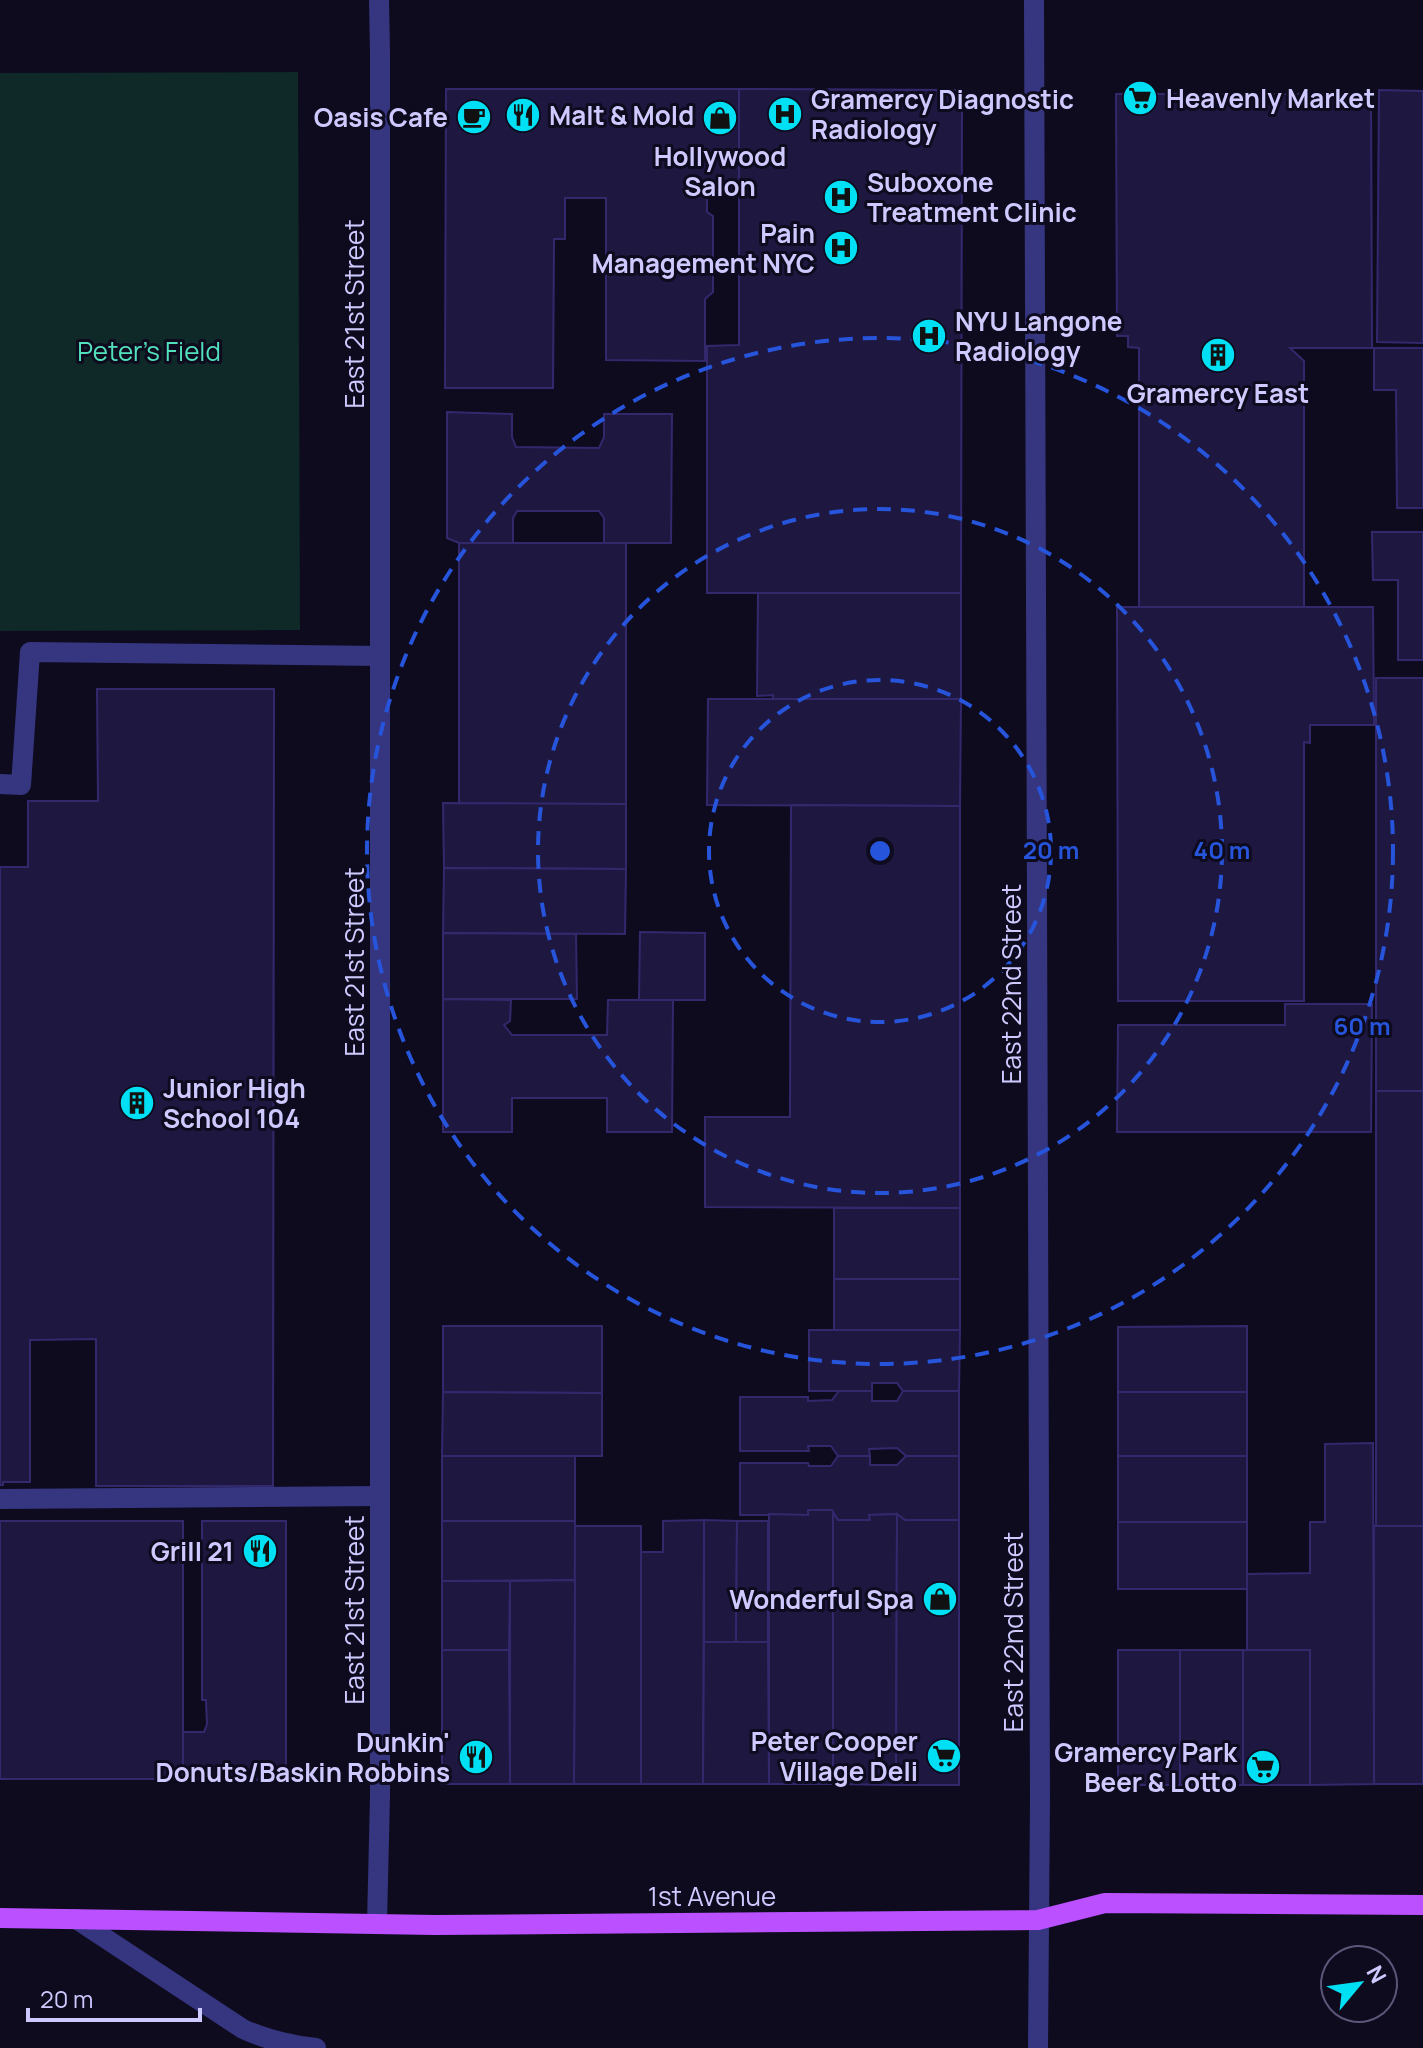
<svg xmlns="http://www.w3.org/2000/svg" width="1423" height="2048" viewBox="0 0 1423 2048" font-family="Manrope,sans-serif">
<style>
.green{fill:#0e2927}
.building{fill:#1e1740;stroke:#34286d;stroke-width:2}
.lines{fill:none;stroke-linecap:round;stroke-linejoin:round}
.service{stroke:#363580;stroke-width:20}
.minor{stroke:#363580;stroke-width:20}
.primary{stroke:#ba50ff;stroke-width:20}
.ring{fill:none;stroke:#2654da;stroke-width:4;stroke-dasharray:14 10}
.labels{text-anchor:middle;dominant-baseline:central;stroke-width:6;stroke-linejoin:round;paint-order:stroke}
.poi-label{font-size:26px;font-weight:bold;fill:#cec9ff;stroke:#0e0b1f;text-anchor:end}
.street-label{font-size:26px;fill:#cec9ff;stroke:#0e0b1f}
.park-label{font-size:26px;fill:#52e2bb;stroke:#0e0b1f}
.centre{fill:#2654da;stroke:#0e0b1f;stroke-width:4}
.ring-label{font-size:24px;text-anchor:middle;font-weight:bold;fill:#2654da;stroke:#0e0b1f;stroke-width:6;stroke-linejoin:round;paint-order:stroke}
</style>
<rect width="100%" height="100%" fill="#0e0b1f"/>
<polygon class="green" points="298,72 300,630 0,631 0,73"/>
<g class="building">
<polygon points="446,89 739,89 739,193 707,192 707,212 713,216 713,292 705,299 705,361 606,360 606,198 565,198 565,239 554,239 553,388 445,388"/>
<polygon points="739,89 962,90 961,593 707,593 707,346 739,345"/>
<polygon points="1379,90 1423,91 1423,343 1377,342"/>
<polygon points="1116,94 1371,94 1372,348 1290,348 1304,361 1304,607 1139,607 1139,348 1128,347 1128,336 1117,336"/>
<polygon points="1374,348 1423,348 1423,508 1397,508 1396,390 1374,390"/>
<polygon points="447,412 512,414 512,437 516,447 599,448 604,437 604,414 672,414 671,543 604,543 604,518 599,511 517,511 513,518 513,543 459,543 447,538"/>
<polygon points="1372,532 1423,532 1423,660 1398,660 1398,580 1373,580"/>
<rect x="459" y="543" width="167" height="261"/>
<polygon points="758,593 961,593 961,699 773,699 773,695 757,696"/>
<polygon points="1117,607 1373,607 1374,725 1310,725 1310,743 1304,742 1304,1001 1118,1001"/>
<rect x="1376" y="678" width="47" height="413"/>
<polygon points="97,689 274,689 273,1486 96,1486 96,1339 30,1340 30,1482 3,1482 3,1485 0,1485 0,867 28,867 28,801 98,801"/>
<polygon points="708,699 961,699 960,806 707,805"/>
<polygon points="443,803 626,804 626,869 444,868"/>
<polygon points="791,805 960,806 960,1208 705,1207 705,1117 790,1117"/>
<polygon points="444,868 626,869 625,934 443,933"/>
<polygon points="640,932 705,933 705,1000 639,1000"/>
<polygon points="443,933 576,934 577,999 443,999"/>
<polygon points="443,999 511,1000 510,1021 504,1025 512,1035 607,1035 608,1000 673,1000 672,1132 607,1132 607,1098 512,1098 512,1132 443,1132"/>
<polygon points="1285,1004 1372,1004 1371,1132 1117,1132 1118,1025 1285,1025"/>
<rect x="1376" y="1091" width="47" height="435"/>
<rect x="834" y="1208" width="126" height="71"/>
<rect x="834" y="1279" width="126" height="51"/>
<polygon points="443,1326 602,1326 602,1393 443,1392"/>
<polygon points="1247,1326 1247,1392 1118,1392 1118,1327"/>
<polygon points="809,1330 960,1330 959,1391 903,1391 897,1383 872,1383 872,1391 809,1391"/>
<polygon points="839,1391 872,1391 872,1401 897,1401 903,1391 959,1391 959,1456 906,1456 897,1448 869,1449 870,1456 838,1456 831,1446 808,1446 809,1451 740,1451 740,1397 808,1397 808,1401 832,1400"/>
<polygon points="443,1392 602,1393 602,1456 442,1456"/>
<rect x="1118" y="1392" width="129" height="64"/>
<polygon points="1373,1443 1374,1784 1310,1785 1310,1650 1247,1650 1247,1574 1310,1573 1310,1522 1325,1522 1325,1444"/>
<rect x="442" y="1456" width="133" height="65"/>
<polygon points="838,1456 870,1456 870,1465 897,1465 906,1456 959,1456 959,1520 905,1520 897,1514 869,1515 870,1520 838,1520 832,1510 808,1510 808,1515 740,1515 740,1463 808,1463 809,1466 831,1466"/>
<rect x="1118" y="1456" width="129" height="66"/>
<polygon points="808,1510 832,1510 833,1513 833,1784 769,1784 769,1514 808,1515"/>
<polygon points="833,1513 838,1520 870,1520 869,1515 897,1514 896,1785 833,1784"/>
<polygon points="897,1514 905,1520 959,1520 959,1785 896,1785"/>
<polygon points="704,1520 703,1784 641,1784 641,1552 663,1552 663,1521"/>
<polygon points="704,1520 737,1521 736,1642 704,1642"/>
<rect x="0" y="1521" width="183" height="258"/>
<polygon points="202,1521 286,1521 286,1780 183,1779 183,1732 204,1732 207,1724 206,1700 202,1700"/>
<polygon points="442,1521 575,1521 575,1580 442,1581"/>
<polygon points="737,1521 768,1521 768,1642 736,1642"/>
<rect x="1118" y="1522" width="129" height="67"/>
<polygon points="575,1526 641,1526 641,1784 574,1784"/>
<rect x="1374" y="1526" width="49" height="258"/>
<polygon points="575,1580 574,1784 510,1784 510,1581"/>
<polygon points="442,1581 510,1581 509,1650 442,1650"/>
<polygon points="704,1642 768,1642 769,1784 703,1784"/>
<polygon points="442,1650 509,1650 510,1784 442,1784"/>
<rect x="1118" y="1650" width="62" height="135"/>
<rect x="1180" y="1650" width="63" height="135"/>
<rect x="1243" y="1650" width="67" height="135"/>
</g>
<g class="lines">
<g class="service">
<polyline points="0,784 21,785 30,652 380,656"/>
<polyline points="0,1499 380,1496"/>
<path d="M76,1919L243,2029C267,2040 289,2045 316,2048"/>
</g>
<g class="minor">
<polyline points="1034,0 1040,1799 1038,2048"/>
<polyline points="377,1923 380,1796 380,53 379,0"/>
</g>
<polyline class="primary" points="0,1918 435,1925 1038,1920 1105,1903 1423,1905"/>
</g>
<g class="ring">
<circle cx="880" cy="851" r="171"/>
<circle cx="880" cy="851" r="342"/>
<circle cx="880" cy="851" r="513"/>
</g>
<defs>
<g id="supermarket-disc" transform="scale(1.8)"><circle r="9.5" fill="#00e0f4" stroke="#0e0b1f"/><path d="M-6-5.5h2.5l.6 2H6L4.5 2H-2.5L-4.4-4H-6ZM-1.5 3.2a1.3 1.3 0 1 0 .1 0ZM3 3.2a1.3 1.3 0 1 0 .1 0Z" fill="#111"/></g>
<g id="hospital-disc" transform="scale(1.8)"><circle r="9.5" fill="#00e0f4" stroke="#0e0b1f"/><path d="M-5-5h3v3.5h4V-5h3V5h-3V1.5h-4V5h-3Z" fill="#111"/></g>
<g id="restaurant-disc" transform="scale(1.8)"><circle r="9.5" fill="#00e0f4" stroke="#0e0b1f"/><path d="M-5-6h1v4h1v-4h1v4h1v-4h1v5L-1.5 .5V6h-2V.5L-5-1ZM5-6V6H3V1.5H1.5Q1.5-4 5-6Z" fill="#111"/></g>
<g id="cafe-disc" transform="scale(1.8)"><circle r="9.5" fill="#00e0f4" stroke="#0e0b1f"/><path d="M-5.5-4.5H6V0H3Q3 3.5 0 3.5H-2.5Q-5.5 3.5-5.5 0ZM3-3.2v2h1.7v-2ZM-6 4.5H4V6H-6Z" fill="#111"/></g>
<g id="shop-disc" transform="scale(1.8)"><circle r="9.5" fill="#00e0f4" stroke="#0e0b1f"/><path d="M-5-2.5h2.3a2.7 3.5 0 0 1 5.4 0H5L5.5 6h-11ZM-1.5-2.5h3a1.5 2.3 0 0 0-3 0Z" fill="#111"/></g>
<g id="building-disc" transform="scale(1.8)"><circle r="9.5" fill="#00e0f4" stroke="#0e0b1f"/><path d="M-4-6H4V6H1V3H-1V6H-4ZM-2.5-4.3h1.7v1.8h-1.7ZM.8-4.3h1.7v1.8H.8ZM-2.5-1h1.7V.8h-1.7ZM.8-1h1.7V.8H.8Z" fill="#111"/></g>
</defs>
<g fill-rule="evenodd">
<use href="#supermarket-disc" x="1140" y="98"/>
<use href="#hospital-disc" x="785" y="114"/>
<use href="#restaurant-disc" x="523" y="115"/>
<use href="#cafe-disc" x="474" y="117"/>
<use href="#shop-disc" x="720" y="118"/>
<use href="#hospital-disc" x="841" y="197"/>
<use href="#hospital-disc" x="841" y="248"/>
<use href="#hospital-disc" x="929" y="336"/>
<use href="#building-disc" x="1218" y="355"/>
<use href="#building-disc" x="137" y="1103"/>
<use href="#restaurant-disc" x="260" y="1551"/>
<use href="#shop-disc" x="940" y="1599"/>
<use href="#supermarket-disc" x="944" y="1756"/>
<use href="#restaurant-disc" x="476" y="1757"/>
<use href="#supermarket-disc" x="1263" y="1767"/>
</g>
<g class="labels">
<g class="poi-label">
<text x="1166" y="98" text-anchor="start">Heavenly Market</text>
<text x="811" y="99" text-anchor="start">Gramercy Diagnostic<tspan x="811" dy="30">Radiology</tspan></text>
<text x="549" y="115" text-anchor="start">Malt &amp; Mold</text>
<text x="448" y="117">Oasis Cafe</text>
<text x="720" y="156" text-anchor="middle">Hollywood<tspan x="720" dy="30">Salon</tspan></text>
<text x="867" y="182" text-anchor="start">Suboxone<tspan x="867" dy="30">Treatment Clinic</tspan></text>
<text x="815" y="233">Pain<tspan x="815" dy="30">Management NYC</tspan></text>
<text x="955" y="321" text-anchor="start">NYU Langone<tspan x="955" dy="30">Radiology</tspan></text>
<text x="1218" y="393" text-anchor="middle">Gramercy East</text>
<text x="163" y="1088" text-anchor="start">Junior High<tspan x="163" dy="30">School 104</tspan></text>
<text x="234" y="1551">Grill 21</text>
<text x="914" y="1599">Wonderful Spa</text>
<text x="918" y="1741">Peter Cooper<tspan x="918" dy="30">Village Deli</tspan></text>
<text x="450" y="1742">Dunkin'<tspan x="450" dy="30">Donuts/Baskin Robbins</tspan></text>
<text x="1237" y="1752">Gramercy Park<tspan x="1237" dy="30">Beer &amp; Lotto</tspan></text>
</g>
<g class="street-label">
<text transform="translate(354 314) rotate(-90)">East 21st Street</text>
<text transform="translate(354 962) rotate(-90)">East 21st Street</text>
<text transform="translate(1011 984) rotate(-90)">East 22nd Street</text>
<text transform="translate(354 1610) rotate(-90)">East 21st Street</text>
<text transform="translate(1013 1632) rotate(-90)">East 22nd Street</text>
<text x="712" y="1896">1st Avenue</text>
</g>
<g class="park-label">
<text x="149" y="351">Peter's Field</text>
</g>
</g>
<circle cx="880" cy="851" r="12" class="centre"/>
<g class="ring-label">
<text x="1051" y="859">20 m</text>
<text x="1222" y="859">40 m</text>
<text x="1362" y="1035">60 m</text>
</g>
<g transform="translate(1359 1984) rotate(61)"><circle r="38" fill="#0e0b1f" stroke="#5b5779" stroke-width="2"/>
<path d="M0-6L14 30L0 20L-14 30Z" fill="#00e0f4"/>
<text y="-12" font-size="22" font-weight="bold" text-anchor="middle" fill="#cec9ff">N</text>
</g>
<path d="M28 2008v12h172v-12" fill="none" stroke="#cec9ff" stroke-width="4"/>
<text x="40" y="2008" font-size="24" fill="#cec9ff" stroke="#0e0b1f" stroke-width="6" paint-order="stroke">20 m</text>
</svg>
